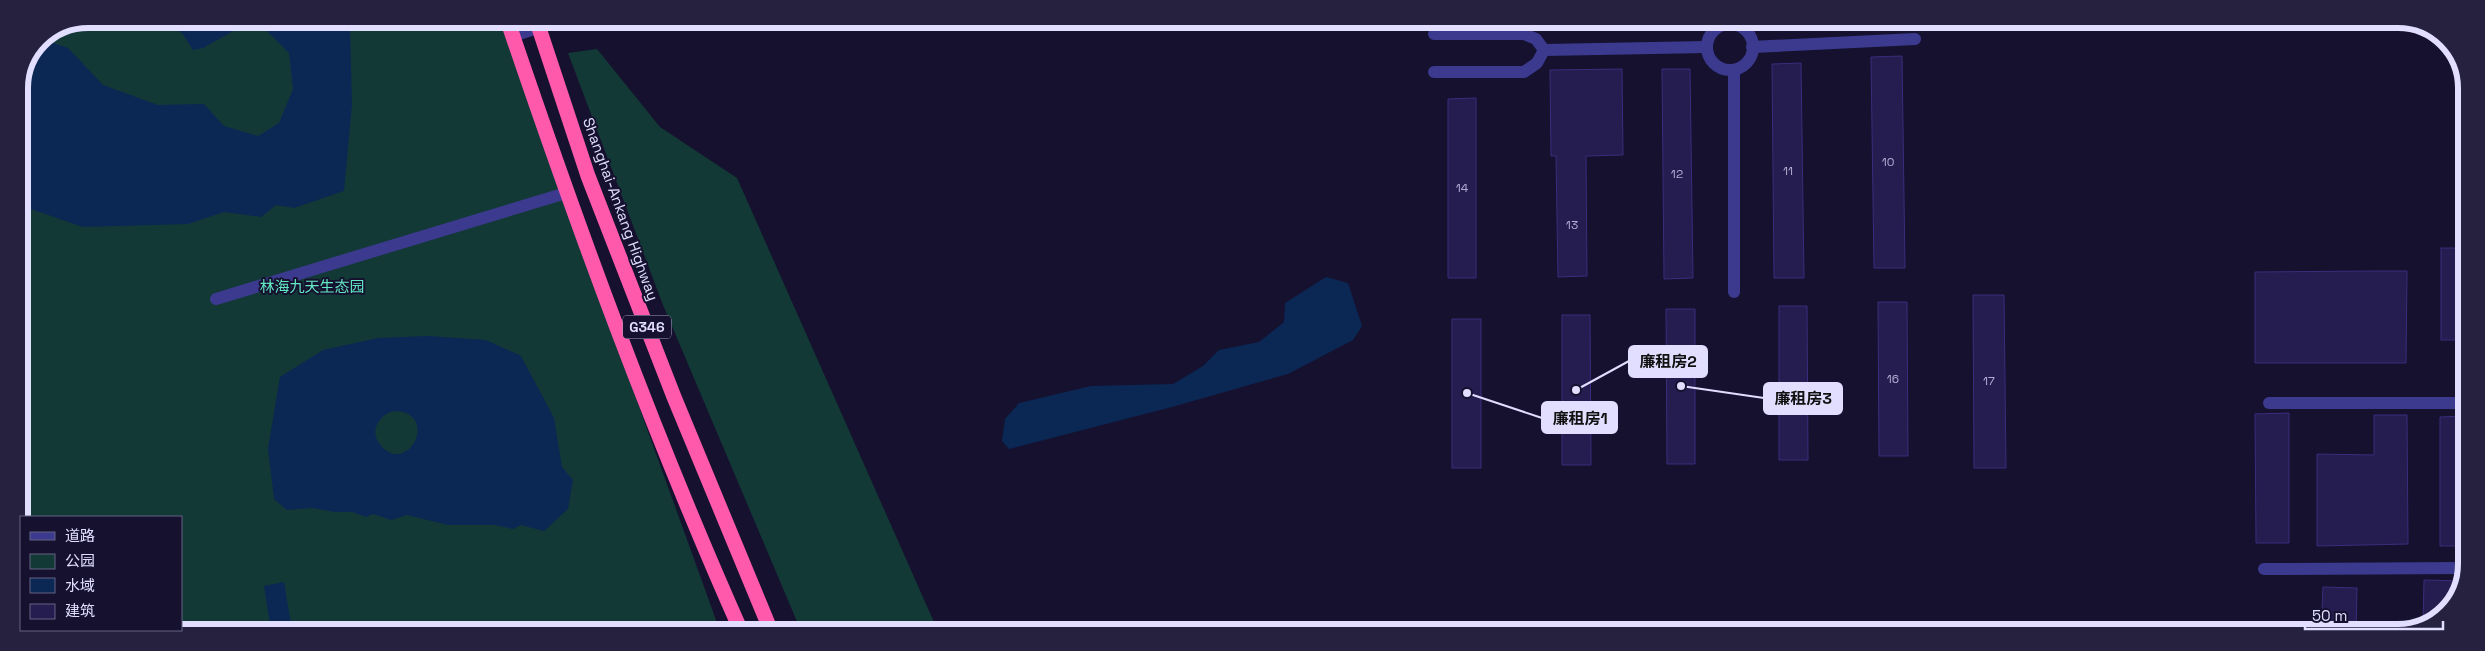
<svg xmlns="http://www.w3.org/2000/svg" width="2485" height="651" viewBox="0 0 2485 651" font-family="'Space Grotesk','Noto Sans SC',sans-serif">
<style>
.green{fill:#133937}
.water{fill:#0b2754;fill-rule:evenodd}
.building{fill:#251c50;stroke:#3b2d7d}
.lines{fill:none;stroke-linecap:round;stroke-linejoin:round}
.minor{stroke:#3b3a8f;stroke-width:12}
.highway{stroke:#ff59ac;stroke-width:15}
.labels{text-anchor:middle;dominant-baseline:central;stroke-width:4;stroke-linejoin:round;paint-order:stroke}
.number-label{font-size:12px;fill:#b2aed3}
.shield{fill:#15112e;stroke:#a4a0c0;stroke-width:1}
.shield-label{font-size:14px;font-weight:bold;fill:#e1deff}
.street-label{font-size:15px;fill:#e1deff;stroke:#15112e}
.park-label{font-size:15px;fill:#62e7c3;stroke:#15112e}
.rim{fill:none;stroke:#e1deff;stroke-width:6}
.leader{fill:none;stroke:#e1deff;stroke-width:2}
.callout-dot{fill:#e1deff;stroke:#15112e;stroke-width:2}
.callout{fill:#e1deff;stroke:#e1deff;stroke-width:2}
.callout-label{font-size:16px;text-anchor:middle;font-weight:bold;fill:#111}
</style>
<rect width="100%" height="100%" fill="#15112e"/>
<g class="green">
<polygon points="87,19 499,19 720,631 69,630 181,630 181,517 21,517 21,574 19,569 19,87 39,39"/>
<polygon points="597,49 660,127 737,178 938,631 801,631 663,305 568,53"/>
</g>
<g class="water">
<polygon points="159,19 356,19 350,28 352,105 344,191 294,208 276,205 261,217 224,212 188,224 83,227 19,205 19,87 39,38 68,48 103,85 158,105 204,104 224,126 258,136 279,123 293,89 289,53 266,30 244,25 203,48 193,50 182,33"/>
<polygon points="1326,277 1348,283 1362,326 1353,340 1288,374 1172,407 1009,449 1002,441 1005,419 1019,403 1091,386 1173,384 1203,366 1219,350 1259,342 1284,322 1285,303"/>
<path d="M429,336L486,340L521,356L554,418L562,467L573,480L568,509L544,531L521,525L513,529L495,525H448L407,515L391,520L373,514L366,517L352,512H335L312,508L287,510L274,499L268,449L280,377L323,350L378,338ZM394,411C440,412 409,475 382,447C368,433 378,415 394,411Z"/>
<polygon points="284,582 292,630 271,630 264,586"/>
</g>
<g class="building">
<polygon points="1902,56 1905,268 1874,268 1871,57"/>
<polygon points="1801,63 1804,278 1774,278 1772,64"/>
<polygon points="1622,69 1623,155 1586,156 1587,276 1558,277 1556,156 1551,156 1550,70"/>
<polygon points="1662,69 1690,69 1693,278 1664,279"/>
<polygon points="1476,98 1476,278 1448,278 1448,99"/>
<rect x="2441" y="248" width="24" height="92"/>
<polygon points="2373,271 2407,271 2406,363 2255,363 2255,272"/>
<polygon points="1973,295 2004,295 2006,468 1974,468"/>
<polygon points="1878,302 1907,302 1908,456 1879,456"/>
<polygon points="1779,306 1807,306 1808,460 1779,460"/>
<polygon points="1666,309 1695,309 1695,464 1667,464"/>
<polygon points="1562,315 1590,315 1591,465 1562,465"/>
<rect x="1452" y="319" width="29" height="149"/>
<polygon points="2289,413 2289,543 2256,543 2255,414"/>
<polygon points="2374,415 2407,415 2408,544 2317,546 2317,454 2374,455"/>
<polygon points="2465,416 2464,546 2440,546 2440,417"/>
<polygon points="2424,580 2464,581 2440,618 2423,624"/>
<polygon points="2323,587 2357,588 2356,632 2321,632"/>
</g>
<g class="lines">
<g class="minor">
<circle cx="1730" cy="47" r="23"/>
<polyline points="513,36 565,19"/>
<polyline points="1752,47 1915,39"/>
<polyline points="1544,50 1707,47"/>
<polyline points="1734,70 1734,292"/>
<polyline points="1434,72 1524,72 1537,63 1544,50 1536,39 1524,34 1434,34"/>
<polyline points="216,299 566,193"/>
<polyline points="2269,403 2465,403"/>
<polyline points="2264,569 2464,568"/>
</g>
<g class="highway">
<path d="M507,19C577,226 652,431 741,631"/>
<polyline points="536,19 588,176 674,397 771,631"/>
</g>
</g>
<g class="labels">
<g class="number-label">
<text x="1888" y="162">10</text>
<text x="1788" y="171">11</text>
<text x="1677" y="174">12</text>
<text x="1462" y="188">14</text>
<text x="1572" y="225">13</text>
<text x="1893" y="379">16</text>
<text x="1989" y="381">17</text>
</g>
<rect class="shield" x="623" y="315.5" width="48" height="23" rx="4"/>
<g class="shield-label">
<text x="647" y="327">G346</text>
</g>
<g class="street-label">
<text transform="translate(621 209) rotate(70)">Shanghai-Ankang Highway</text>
</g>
<g class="park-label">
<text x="312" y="286">林海九天生态园</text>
</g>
</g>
<path d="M0 0H2485V651H0ZM88 28H2398A60 60 0 0 1 2458 88V564A60 60 0 0 1 2398 624H88A60 60 0 0 1 28 564V88A60 60 0 0 1 88 28Z" fill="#25213f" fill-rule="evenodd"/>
<path class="rim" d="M88 28H2398A60 60 0 0 1 2458 88V564A60 60 0 0 1 2398 624H88A60 60 0 0 1 28 564V88A60 60 0 0 1 88 28Z"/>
<path class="leader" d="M1576 390L1629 361M1681 386L1764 398M1467 393L1542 418"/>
<g class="callout-dot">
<circle cx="1576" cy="390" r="5"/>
<circle cx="1681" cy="386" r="5"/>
<circle cx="1467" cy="393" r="5"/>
</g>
<g class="callout">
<rect x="1629" y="346" width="78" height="31" rx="5"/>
<rect x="1764" y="383" width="78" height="31" rx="5"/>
<rect x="1542" y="402" width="75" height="31" rx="5"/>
</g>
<g class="callout-label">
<text x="1668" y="367">廉租房2</text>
<text x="1803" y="404">廉租房3</text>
<text x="1580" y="424">廉租房1</text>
</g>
<rect x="20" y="516" width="162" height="115" fill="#15112e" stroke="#676382"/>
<rect x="30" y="532" width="25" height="8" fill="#3b3a8f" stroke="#676382"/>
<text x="65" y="541" font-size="15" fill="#e1deff">道路</text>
<rect x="30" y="554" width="25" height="15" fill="#133937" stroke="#676382"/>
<text x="65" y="566" font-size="15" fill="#e1deff">公园</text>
<rect x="30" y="578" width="25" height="15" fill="#0b2754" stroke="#676382"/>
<text x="65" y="591" font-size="15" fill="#e1deff">水域</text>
<rect x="30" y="604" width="25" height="15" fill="#251c50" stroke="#676382"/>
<text x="65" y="616" font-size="15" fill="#e1deff">建筑</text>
<path d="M2305 621v8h138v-8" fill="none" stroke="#e1deff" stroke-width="2.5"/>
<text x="2312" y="621" font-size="15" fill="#e1deff" stroke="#15112e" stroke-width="4" paint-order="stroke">50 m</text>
</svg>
